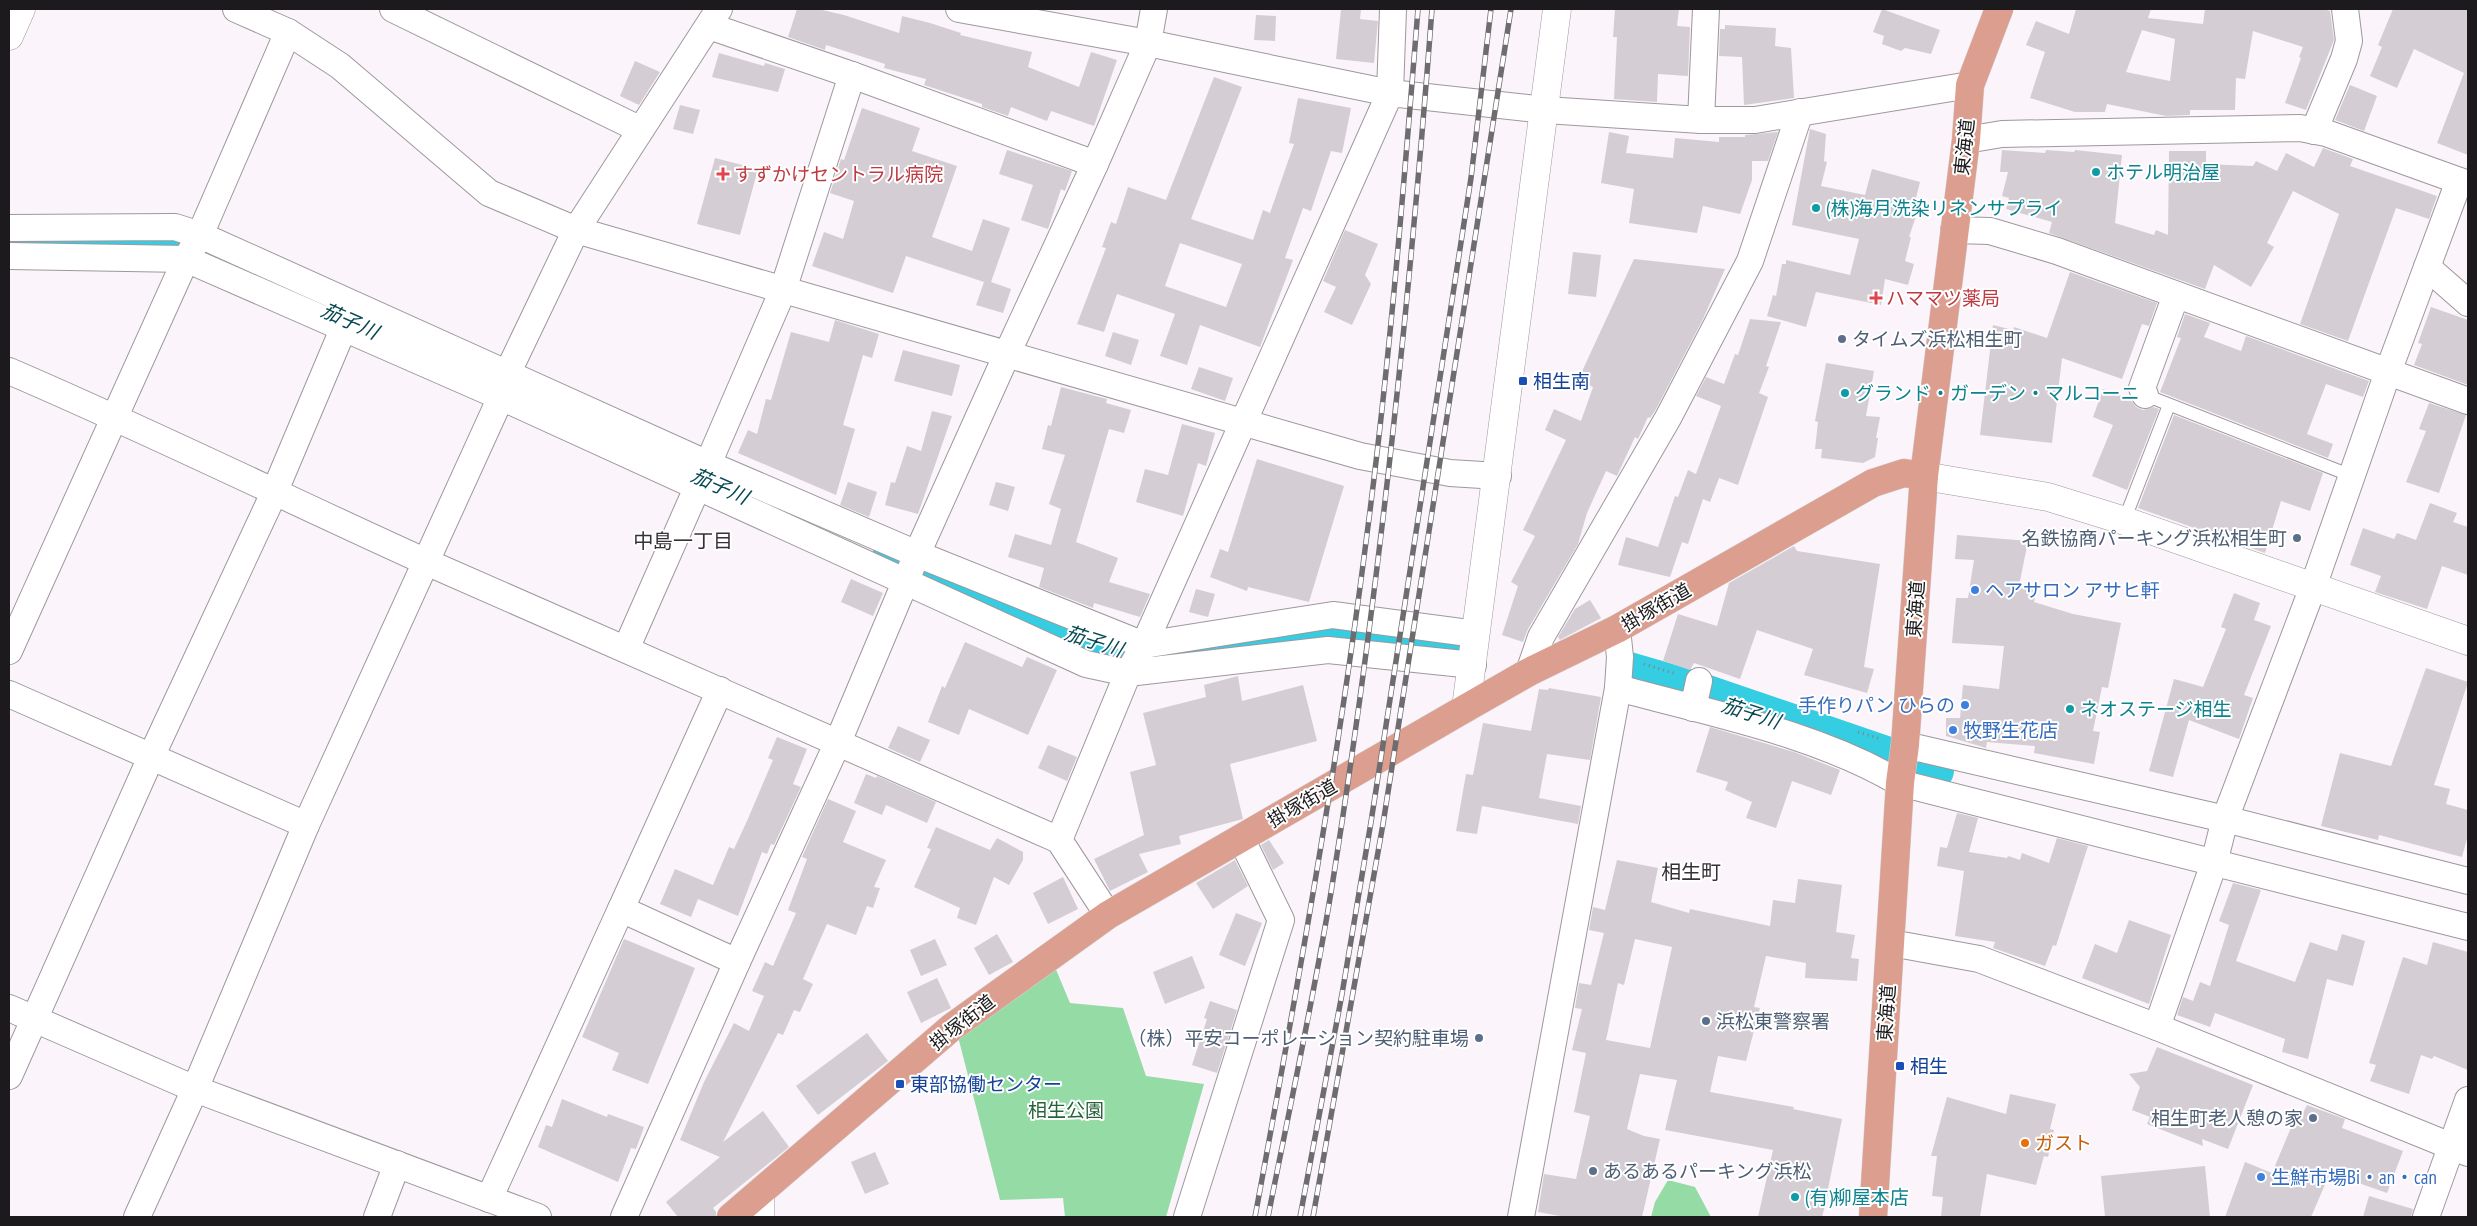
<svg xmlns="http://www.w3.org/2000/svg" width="2477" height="1226" viewBox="0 0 2477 1226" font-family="'PT Sans Narrow','Noto Sans JP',sans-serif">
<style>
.green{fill:#95dba6}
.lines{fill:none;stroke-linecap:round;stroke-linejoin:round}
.river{stroke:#34cde2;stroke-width:44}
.building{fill:#d4ced4;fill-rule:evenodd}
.service-casing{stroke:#9e989d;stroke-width:14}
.minor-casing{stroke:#9e989d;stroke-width:28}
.tertiary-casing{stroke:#9e989d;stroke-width:29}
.trunk-casing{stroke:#d2d1d2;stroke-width:29}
.path{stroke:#868286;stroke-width:3;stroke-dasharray:1 4;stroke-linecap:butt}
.service{stroke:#fff;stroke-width:12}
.minor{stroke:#fff;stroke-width:26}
.tertiary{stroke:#fff;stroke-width:28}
.trunk{stroke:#dc9e8e;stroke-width:28}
.rail-casing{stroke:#6f6c6f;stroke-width:5.5}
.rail{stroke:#fff;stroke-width:4;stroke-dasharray:11;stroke-linecap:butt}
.culture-dot{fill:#0f9aa8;stroke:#fff;stroke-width:2}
.health-dot{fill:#e0444e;stroke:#fff;stroke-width:2}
.service-dot{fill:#5c6f8a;stroke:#fff;stroke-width:2}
.transit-dot{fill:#1a4fb4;stroke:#fff;stroke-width:2}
.shop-dot{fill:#3f7fe0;stroke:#fff;stroke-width:2}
.food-dot{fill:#e8710a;stroke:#fff;stroke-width:2}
.labels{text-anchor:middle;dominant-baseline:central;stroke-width:4;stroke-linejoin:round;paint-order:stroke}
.street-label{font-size:19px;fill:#1c1a1c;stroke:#fff}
.culture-label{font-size:19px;fill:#0d838f;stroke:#fff;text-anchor:start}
.health-label{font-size:19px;fill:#be3a42;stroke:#fff;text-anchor:start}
.service-label{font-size:19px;fill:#4e5e75;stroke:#fff;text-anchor:start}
.transit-label{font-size:19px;fill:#164399;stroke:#fff;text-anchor:start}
.shop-label{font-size:19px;fill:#366cbe;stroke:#fff;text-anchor:start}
.park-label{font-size:19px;fill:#266339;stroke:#fff}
.food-label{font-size:19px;fill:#c56008;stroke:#fff;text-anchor:start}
.water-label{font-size:20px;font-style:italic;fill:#084a53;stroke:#fff}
.neighbourhood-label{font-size:20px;fill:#363136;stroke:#fff}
</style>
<rect width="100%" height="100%" fill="#fbf4fa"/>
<g class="green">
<polygon points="1052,960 1070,1003 1123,1008 1146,1076 1204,1084 1166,1217 1065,1217 1063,1198 1000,1200 955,1025"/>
<polygon points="1668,1180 1695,1187 1711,1217 1651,1217 1655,1202"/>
</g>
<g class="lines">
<g class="river">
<polyline points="9,243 145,243 214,260"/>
<path d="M892,562L1116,652C1188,657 1260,640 1332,635C1364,633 1415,639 1446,646"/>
<polyline points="1628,674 1704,696 1897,762 1932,770"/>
</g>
</g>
<g class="building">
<polygon points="797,9 818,9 844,15 899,33 902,16 930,23 961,33 960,35 1032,52 1028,67 1079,87 1091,52 1117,60 1094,126 1051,111 1047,121 1011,107 1008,116 982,107 982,104 924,85 926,79 884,68 885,64 826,45 825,50 788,37"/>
<polygon points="1341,9 1361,9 1360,19 1378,21 1374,63 1336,59"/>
<polygon points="1615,9 1679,9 1677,26 1690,27 1688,76 1658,74 1657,102 1614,99 1617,37 1613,37"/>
<polygon points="1882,9 1940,30 1931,54 1905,48 1901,51 1882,44 1884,36 1873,32"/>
<path d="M2076,9H2151L2148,18L2203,24L2205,9H2323L2330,11L2334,40L2306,110L2285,103L2301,58L2299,57L2303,47L2253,31L2245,79L2236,78L2235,110H2190V115L2166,116L2107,104L2105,112H2075L2030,98L2045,52L2026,45L2036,21L2069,34ZM2142,30L2175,39L2170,81L2126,72Z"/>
<polygon points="2393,9 2468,9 2468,155 2437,143 2464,73 2414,49 2397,88 2370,76 2382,47 2378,45"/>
<polygon points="1256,15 1276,16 1275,41 1254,40"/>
<polygon points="1725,25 1776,28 1775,46 1791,48 1794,98 1744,105 1742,57 1719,56 1720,29 1725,29"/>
<polygon points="719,53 764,66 765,63 785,69 778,92 712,77"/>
<polygon points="635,61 660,72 639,105 620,96"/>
<path d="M1214,77L1242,87L1191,219L1253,240L1263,210L1270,213L1294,144L1289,143L1298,98L1351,108L1342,153L1331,151L1311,211L1303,208L1285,258L1293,260L1260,347L1200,325L1187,365L1160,356L1175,314L1117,294L1104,332L1077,324L1106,248L1102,247L1111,222L1116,224L1128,187L1166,200ZM1180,243L1242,264L1226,307L1165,286Z"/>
<polygon points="2350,85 2377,96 2364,131 2335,120"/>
<polygon points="680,105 700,110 693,134 673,129"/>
<polygon points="862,108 920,128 912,151 957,166 932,237 972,251 983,219 1010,228 991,282 1011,289 1003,313 976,305 984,282 906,256 893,293 812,266 824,232 843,239 854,201 830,193 841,159 844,160"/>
<polygon points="1810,129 1826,134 1824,161 1827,162 1821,186 1865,195 1872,169 1920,182 1914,206 1919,207 1909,237 1911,237 1905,261 1914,264 1908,285 1885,279 1881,305 1816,292 1806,327 1767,316 1773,295 1776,296 1782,264 1786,264 1786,260 1850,275 1859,239 1792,225"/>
<polygon points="1609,132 1629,136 1626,153 1673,158 1675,138 1719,142 1719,137 1745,137 1745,135 1778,132 1768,161 1752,161 1752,180 1740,214 1703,206 1697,233 1629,223 1634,189 1601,183"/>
<polygon points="2323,148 2353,159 2350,166 2437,196 2429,219 2396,208 2348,341 2300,324 2339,214 2293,191 2267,243 2274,247 2251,287 2214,265 2205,289 2049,233 2052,222 2006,209 2009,198 2002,196 2008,172 2000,172 2002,150 2045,153 2046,150 2074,152 2075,150 2122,155 2115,223 2154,235 2156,230 2168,235 2169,151 2206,151 2206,164 2253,166 2256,161 2277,171 2286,153 2314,167"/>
<polygon points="1007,150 1072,171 1065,191 1061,189 1048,229 1021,220 1033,185 999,174"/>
<polygon points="715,158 758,169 740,235 697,224"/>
<polygon points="1345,230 1378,244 1365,275 1371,284 1352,325 1324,312 1336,287 1323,281"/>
<polygon points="1573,252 1601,255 1596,297 1568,294"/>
<polygon points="1634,259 1725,269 1703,319 1655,411 1650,418 1648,417 1638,439 1635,437 1617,476 1606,471 1587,513 1578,544 1528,629 1523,642 1502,635 1518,586 1511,582 1535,536 1523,530 1566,440 1545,430 1554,409 1581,421 1593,387 1578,380"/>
<polygon points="2070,272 2157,303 2149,326 2142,324 2122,379 2062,358 2052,443 1980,435 1993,325 2013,330 2014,327 2047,338"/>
<polygon points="2431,307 2468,320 2468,385 2414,365 2422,344 2418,343"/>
<polygon points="2185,314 2210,323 2204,337 2241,351 2246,336 2369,381 2363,397 2326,384 2307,434 2333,444 2328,458 2160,392 2181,338 2177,337"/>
<polygon points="1750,319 1781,322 1766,366 1769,367 1759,393 1768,397 1738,485 1719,478 1710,502 1703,499 1688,544 1682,542 1670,577 1618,565 1626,537 1658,547 1675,496 1678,497 1688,470 1696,474 1721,406 1696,396 1706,377 1724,384 1735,354 1738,355"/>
<polygon points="835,320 879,334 872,358 863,355 843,425 855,429 836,495 738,453 748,430 757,434 766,399 771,400 791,332 829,342"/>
<polygon points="1113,332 1139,340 1131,365 1105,356"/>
<polygon points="903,350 960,365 952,396 894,381"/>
<polygon points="1826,363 1874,371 1866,416 1880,417 1876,438 1878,438 1875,457 1863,463 1821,458 1822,449 1815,449 1818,422 1815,421"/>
<polygon points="1199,367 1233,378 1225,401 1191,389"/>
<polygon points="1061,387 1107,399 1106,403 1131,410 1124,433 1109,429 1076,542 1118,558 1109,582 1150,594 1140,617 1094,603 1093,608 1039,587 1044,568 1008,557 1015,534 1051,545 1061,509 1049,504 1065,455 1042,449 1048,425 1051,426"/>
<polygon points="2103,389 2130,399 2136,407 2143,410 2153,407 2159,409 2127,490 2092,476 2113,425 2093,417"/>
<polygon points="2429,403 2466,415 2439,493 2406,482 2426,431 2419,429"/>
<polygon points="932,411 952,416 918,514 885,505 891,482 895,483 907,446 921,451"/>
<polygon points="2174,415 2323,473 2310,511 2281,501 2265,553 2138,508"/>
<polygon points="1182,424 1215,433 1206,466 1198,463 1183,516 1136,502 1145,469 1168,475"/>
<polygon points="1257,459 1344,486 1309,602 1248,587 1247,591 1210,577 1220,549 1228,552"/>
<polygon points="848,482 877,492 869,517 840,505"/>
<polygon points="996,482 1015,487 1008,511 989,505"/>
<polygon points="2430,503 2457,513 2453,522 2468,527 2468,575 2442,566 2427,609 2375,592 2381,576 2350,565 2363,528 2394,539 2397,533 2416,540"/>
<polygon points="1957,535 2028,541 2019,586 2037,590 2034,602 2073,614 2121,623 2108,688 2102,687 2093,731 2100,732 2094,764 2034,753 2035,746 1987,742 1986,748 1946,736 1946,718 1960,718 1963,685 1999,689 2004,646 1952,643 1956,598 1968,598 1974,560 1955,559"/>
<polygon points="1794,546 1797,551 1880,564 1864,667 1874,669 1867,693 1804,675 1813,649 1757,630 1740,679 1694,663 1690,670 1663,661 1678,614 1717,626 1729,583"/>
<polygon points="851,579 883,593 873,616 841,602"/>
<polygon points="1196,589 1215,594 1208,617 1189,612"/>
<polygon points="2234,593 2260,603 2254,620 2271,626 2244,695 2253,698 2239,739 2189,720 2173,777 2149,771 2174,679 2203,687 2226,629 2221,627"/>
<polygon points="1590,600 1601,618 1560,640 1558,637 1575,609"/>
<polygon points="965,642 1022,667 1027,657 1057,670 1028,735 969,709 959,735 928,722 942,686 945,688"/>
<polygon points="2426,668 2468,682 2434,785 2450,789 2446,804 2468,810 2468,835 2462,857 2379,835 2378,840 2321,826 2340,753 2391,766"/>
<polygon points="1238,676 1242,701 1303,685 1317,741 1230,764 1243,819 1179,836 1181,844 1139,854 1148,872 1110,891 1094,859 1144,835 1130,772 1156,765 1143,713 1206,697 1204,685"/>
<polygon points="1549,688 1601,697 1590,760 1547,754 1539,798 1581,806 1578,824 1482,806 1477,834 1456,831 1466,774 1473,775 1483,723 1531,731 1539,689 1548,690"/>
<polygon points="898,726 930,740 920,762 888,748"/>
<polygon points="1710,727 1794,752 1840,770 1831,795 1792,781 1776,828 1746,818 1752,802 1725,790 1728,782 1696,772"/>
<polygon points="777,737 807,749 793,784 801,787 774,845 771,844 767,854 762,852 738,916 698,899 691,917 660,904 675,869 713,885 729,847 734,849 747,821 773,760 768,758"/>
<polygon points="1048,745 1077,757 1067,781 1038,768"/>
<polygon points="866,774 876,778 877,776 936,802 927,823 886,805 882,815 854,803"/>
<polygon points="828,799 856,811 843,842 886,860 874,887 880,888 873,908 867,906 856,935 827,924 803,979 813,984 800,1012 794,1010 783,1035 778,1033 723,1142 763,1111 789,1147 713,1208 716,1212 716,1217 678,1217 666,1202 720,1157 680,1140 704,1082 734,1023 749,1031 764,996 752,991 765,962 773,966 796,913 788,910 807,859 802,857"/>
<polygon points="1957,813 1978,818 1969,852 2007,858 2008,856 2020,860 2022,853 2049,863 2057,838 2088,846 2056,946 2053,945 2045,966 1993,948 1995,942 1955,936 1964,871 1937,866 1940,847 1947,848"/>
<polygon points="936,827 990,850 997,838 1023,852 1023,860 1009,885 994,877 976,925 957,918 960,908 914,887 931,849 927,848"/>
<polygon points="1269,840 1284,863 1273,870 1261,845"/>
<polygon points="1235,860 1248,886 1213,909 1196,883"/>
<path d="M1617,860L1658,868L1651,902L1689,913L1690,909L1770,926L1773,900L1795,903L1798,879L1842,885L1836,932L1855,935L1851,958L1859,959L1857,981L1805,978L1806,963L1766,956L1754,1007L1760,1008L1746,1061L1718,1056L1710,1092L1794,1107L1793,1109L1842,1119L1828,1189L1829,1190L1822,1217H1758L1773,1150L1665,1130L1677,1080L1640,1074L1627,1129L1644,1136L1660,1139L1642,1217H1566L1538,1212L1544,1174L1576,1179L1590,1116L1574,1112L1586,1053L1572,1050L1582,1009L1575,1008L1579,983L1591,985L1604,933L1589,930L1593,907L1605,910ZM1635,939L1672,947L1650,1048L1606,1040L1618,983L1624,985Z"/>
<polygon points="1063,877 1078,909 1048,924 1033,893"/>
<polygon points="2233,883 2261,890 2236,961 2295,982 2310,942 2337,951 2342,934 2365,941 2353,986 2327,979 2308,1059 2282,1052 2285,1039 2215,1013 2210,1027 2177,1015 2183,997 2193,1001 2200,982 2210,986 2229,925 2219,921"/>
<polygon points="1236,913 1262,923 1245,966 1219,955"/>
<polygon points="2129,920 2171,935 2149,1004 2082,978 2095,944 2117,953"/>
<polygon points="997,934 1013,962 989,975 974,948"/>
<polygon points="624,939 695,968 648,1084 612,1070 619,1053 582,1037"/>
<polygon points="935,939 947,965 921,976 910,950"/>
<polygon points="2433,942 2468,952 2468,1070 2434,1056 2432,1059 2421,1055 2409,1094 2370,1081 2376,1065 2369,1063 2403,957 2427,965"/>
<polygon points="1192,956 1205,988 1165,1004 1153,972"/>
<polygon points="937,978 951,1008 921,1023 907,992"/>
<polygon points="1210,1001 1237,1010 1217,1073 1192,1065 1207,1019 1204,1018"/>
<polygon points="867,1033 888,1061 818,1115 796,1086"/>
<polygon points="2157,1047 2253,1085 2228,1149 2202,1139 2203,1146 2147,1124 2150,1117 2132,1110 2140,1087 2129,1074 2147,1071"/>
<polygon points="2010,1094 2056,1104 2050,1129 2054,1130 2048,1157 2044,1156 2036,1185 1987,1174 1980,1217 1941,1217 1943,1197 1932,1196 1937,1156 1931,1156 1947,1097 2006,1114"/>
<polygon points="562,1099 607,1117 608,1114 644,1127 636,1149 631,1148 618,1182 538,1147 546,1125 552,1127"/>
<polygon points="2307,1105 2345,1119 2342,1128 2403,1151 2387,1193 2330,1173 2311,1217 2225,1217 2245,1162 2272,1173 2298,1111 2303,1113"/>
<polygon points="875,1152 889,1184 865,1194 851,1162"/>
<polygon points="2205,1166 2210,1217 2105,1217 2101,1176"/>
<polygon points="2369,1196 2413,1209 2411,1217 2363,1217"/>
</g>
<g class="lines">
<g class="service-casing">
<g id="service">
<polyline points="2145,395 2352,476"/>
<polyline points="2124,521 2169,405"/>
</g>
</g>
<g class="minor-casing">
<g id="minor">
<polyline points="236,9 288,32 340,66 489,193 576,230 1360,456 1450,473 1498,476"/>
<polyline points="393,9 639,129"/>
<polyline points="959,9 1148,43 1390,93 1393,9"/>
<polyline points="709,26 852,75 1095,164"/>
<polyline points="1701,120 1706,9"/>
<polyline points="2314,131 2344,59 2349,41 2345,9"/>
<polyline points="1966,140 2002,134 2300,128 2326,133 2468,184"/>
<polyline points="9,228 175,227 200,235 708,464 917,554 1144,645 1333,615 1476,634"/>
<polyline points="1954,230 1990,231 2057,251 2468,401"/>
<polyline points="9,256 186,259 501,397 1086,664 1128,673 1328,650 1473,665"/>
<polyline points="2427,267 2468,303"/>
<path d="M9,371C149,431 285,498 424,561C635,655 848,746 1059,840L1108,915"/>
<polyline points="2145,395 2142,388 2176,295"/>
<polyline points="708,464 783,290 852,75"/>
<polyline points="626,649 697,488"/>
<polyline points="9,651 186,259 200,235 288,32"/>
<polyline points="1529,672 1541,637 1668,418 1750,261 1800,112"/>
<path d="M1618,688C1713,714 1815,733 1900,783L2468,927"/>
<polyline points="9,694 306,825"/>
<polyline points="1693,708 1699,681"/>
<polyline points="1905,745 2225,819 2468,881"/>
<polyline points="1059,840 1128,673 1144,645 1390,93 1545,110 1701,120 1755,120 1970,85"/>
<polyline points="621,909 720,690"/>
<polyline points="1891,943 1979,959 2157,1027 2468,1153"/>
<polyline points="9,1008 195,1089 538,1217"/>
<polyline points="2157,1027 2214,863 2225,819 2313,587 2388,372 2459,181"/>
<polyline points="9,1076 151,757 274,493 344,327"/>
<polyline points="489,1199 621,909 737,962"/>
<polyline points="137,1217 195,1089 306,825 501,397 508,372 576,230 719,9"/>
<polyline points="377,1217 397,1164"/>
<polyline points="624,1217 737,962 838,742 917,554 1007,354 1095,164 1148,43 1154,9"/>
<polyline points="1187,1217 1281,920 1241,838"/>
<polyline points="1521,1217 1618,688 1620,657 1617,629"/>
<polyline points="2426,1217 2468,1100"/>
</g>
</g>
<g class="tertiary-casing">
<g id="tertiary">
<polyline points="9,36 21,9"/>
<polyline points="1924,476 2048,497 2119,519 2468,641"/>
<polyline points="1466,708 1557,9"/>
<polyline points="760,1192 760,1217"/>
</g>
</g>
<g class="trunk-casing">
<g id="trunk">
<polyline points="731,1217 952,1027 1108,915 1466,708 1529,672 1617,629 1873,483 1904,473 1924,476"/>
<polyline points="1873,1217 1900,783 1905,745 1924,476 1966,140 1970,85 1999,9"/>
</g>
</g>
<g class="path">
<polyline points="1644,664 1677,674"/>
<polyline points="1858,732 1881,739"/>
</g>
<use href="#service" class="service"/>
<use href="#minor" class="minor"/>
<use href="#tertiary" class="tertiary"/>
<use href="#trunk" class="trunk"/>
<g class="rail-casing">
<g id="rail">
<path d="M1255,1217C1297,990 1338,763 1367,534C1390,359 1404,184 1418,9"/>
<path d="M1268,1217C1290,1105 1315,993 1333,880C1379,591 1410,300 1432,9"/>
<polyline points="1300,1217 1342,994 1371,822 1471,178 1491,9"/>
<polyline points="1313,1217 1383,824 1511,9"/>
</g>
</g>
<use href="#rail" class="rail"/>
</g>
<g class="culture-dot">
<circle cx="2096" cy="172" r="5"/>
<circle cx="1816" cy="208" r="5"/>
<circle cx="1845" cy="393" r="5"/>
<circle cx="2070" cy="709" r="5"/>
<circle cx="1795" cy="1197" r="5"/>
</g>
<g class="health-dot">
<path d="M720.5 166.5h5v5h5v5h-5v5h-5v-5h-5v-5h5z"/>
<path d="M1873.5 290.5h5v5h5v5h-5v5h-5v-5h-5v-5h5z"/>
</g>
<g class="service-dot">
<circle cx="1842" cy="339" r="5"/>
<circle cx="2297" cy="538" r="5"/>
<circle cx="1706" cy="1021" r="5"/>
<circle cx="1479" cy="1038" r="5"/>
<circle cx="2313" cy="1118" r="5"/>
<circle cx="1593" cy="1171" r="5"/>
</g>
<g class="transit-dot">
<rect x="1518" y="376" width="10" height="10" rx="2.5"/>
<rect x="1895" y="1061" width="10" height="10" rx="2.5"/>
<rect x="895" y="1079" width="10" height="10" rx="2.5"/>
</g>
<g class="shop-dot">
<circle cx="1975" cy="590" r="5"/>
<circle cx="1965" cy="705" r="5"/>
<circle cx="1953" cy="730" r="5"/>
<circle cx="2261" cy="1177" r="5"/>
</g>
<circle class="food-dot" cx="2025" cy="1143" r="5"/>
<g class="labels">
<g class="street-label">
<text transform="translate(1964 147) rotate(-84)">東海道</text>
<text transform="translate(1656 607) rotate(-30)">掛塚街道</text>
<text transform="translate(1915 609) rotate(-86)">東海道</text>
<text transform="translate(1302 803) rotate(-30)">掛塚街道</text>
<text transform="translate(1886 1013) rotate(-86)">東海道</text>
<text transform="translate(962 1022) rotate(-38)">掛塚街道</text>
</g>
<g class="culture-label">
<text x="2106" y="172">ホテル明治屋</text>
<text x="1826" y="208">(株)海月洗染リネンサプライ</text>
<text x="1855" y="393">グランド・ガーデン・マルコーニ</text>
<text x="2080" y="709">ネオステージ相生</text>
<text x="1805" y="1197">(有)柳屋本店</text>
</g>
<g class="health-label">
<text x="734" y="174">すずかけセントラル病院</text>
<text x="1886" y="298">ハママツ薬局</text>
</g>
<g class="service-label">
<text x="1852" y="339">タイムズ浜松相生町</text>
<text x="2287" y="538" text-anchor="end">名鉄協商パーキング浜松相生町</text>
<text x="1716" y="1021">浜松東警察署</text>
<text x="1469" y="1038" text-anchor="end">（株）平安コーポレーション契約駐車場</text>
<text x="2303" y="1118" text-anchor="end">相生町老人憩の家</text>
<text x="1603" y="1171">あるあるパーキング浜松</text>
</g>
<g class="transit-label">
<text x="1533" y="381">相生南</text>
<text x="1910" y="1066">相生</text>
<text x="910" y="1084">東部協働センター</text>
</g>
<g class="shop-label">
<text x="1985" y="590">ヘアサロン アサヒ軒</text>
<text x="1955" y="705" text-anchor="end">手作りパン ひらの</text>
<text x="1963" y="730">牧野生花店</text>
<text x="2271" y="1177">生鮮市場Bi・an・can</text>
</g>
<g class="park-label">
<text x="1066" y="1110">相生公園</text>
</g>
<g class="food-label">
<text x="2035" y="1143">ガスト</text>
</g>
<g class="water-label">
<text transform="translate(350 321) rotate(24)">茄子川</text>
<text transform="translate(720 486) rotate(24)">茄子川</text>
<text transform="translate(1094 641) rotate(18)">茄子川</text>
<text transform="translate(1751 713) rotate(18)">茄子川</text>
</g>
<g class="neighbourhood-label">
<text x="683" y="541">中島一丁目</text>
<text x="1691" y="872">相生町</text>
</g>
</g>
<rect width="2477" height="1226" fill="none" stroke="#1c1a1c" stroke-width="20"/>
</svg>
